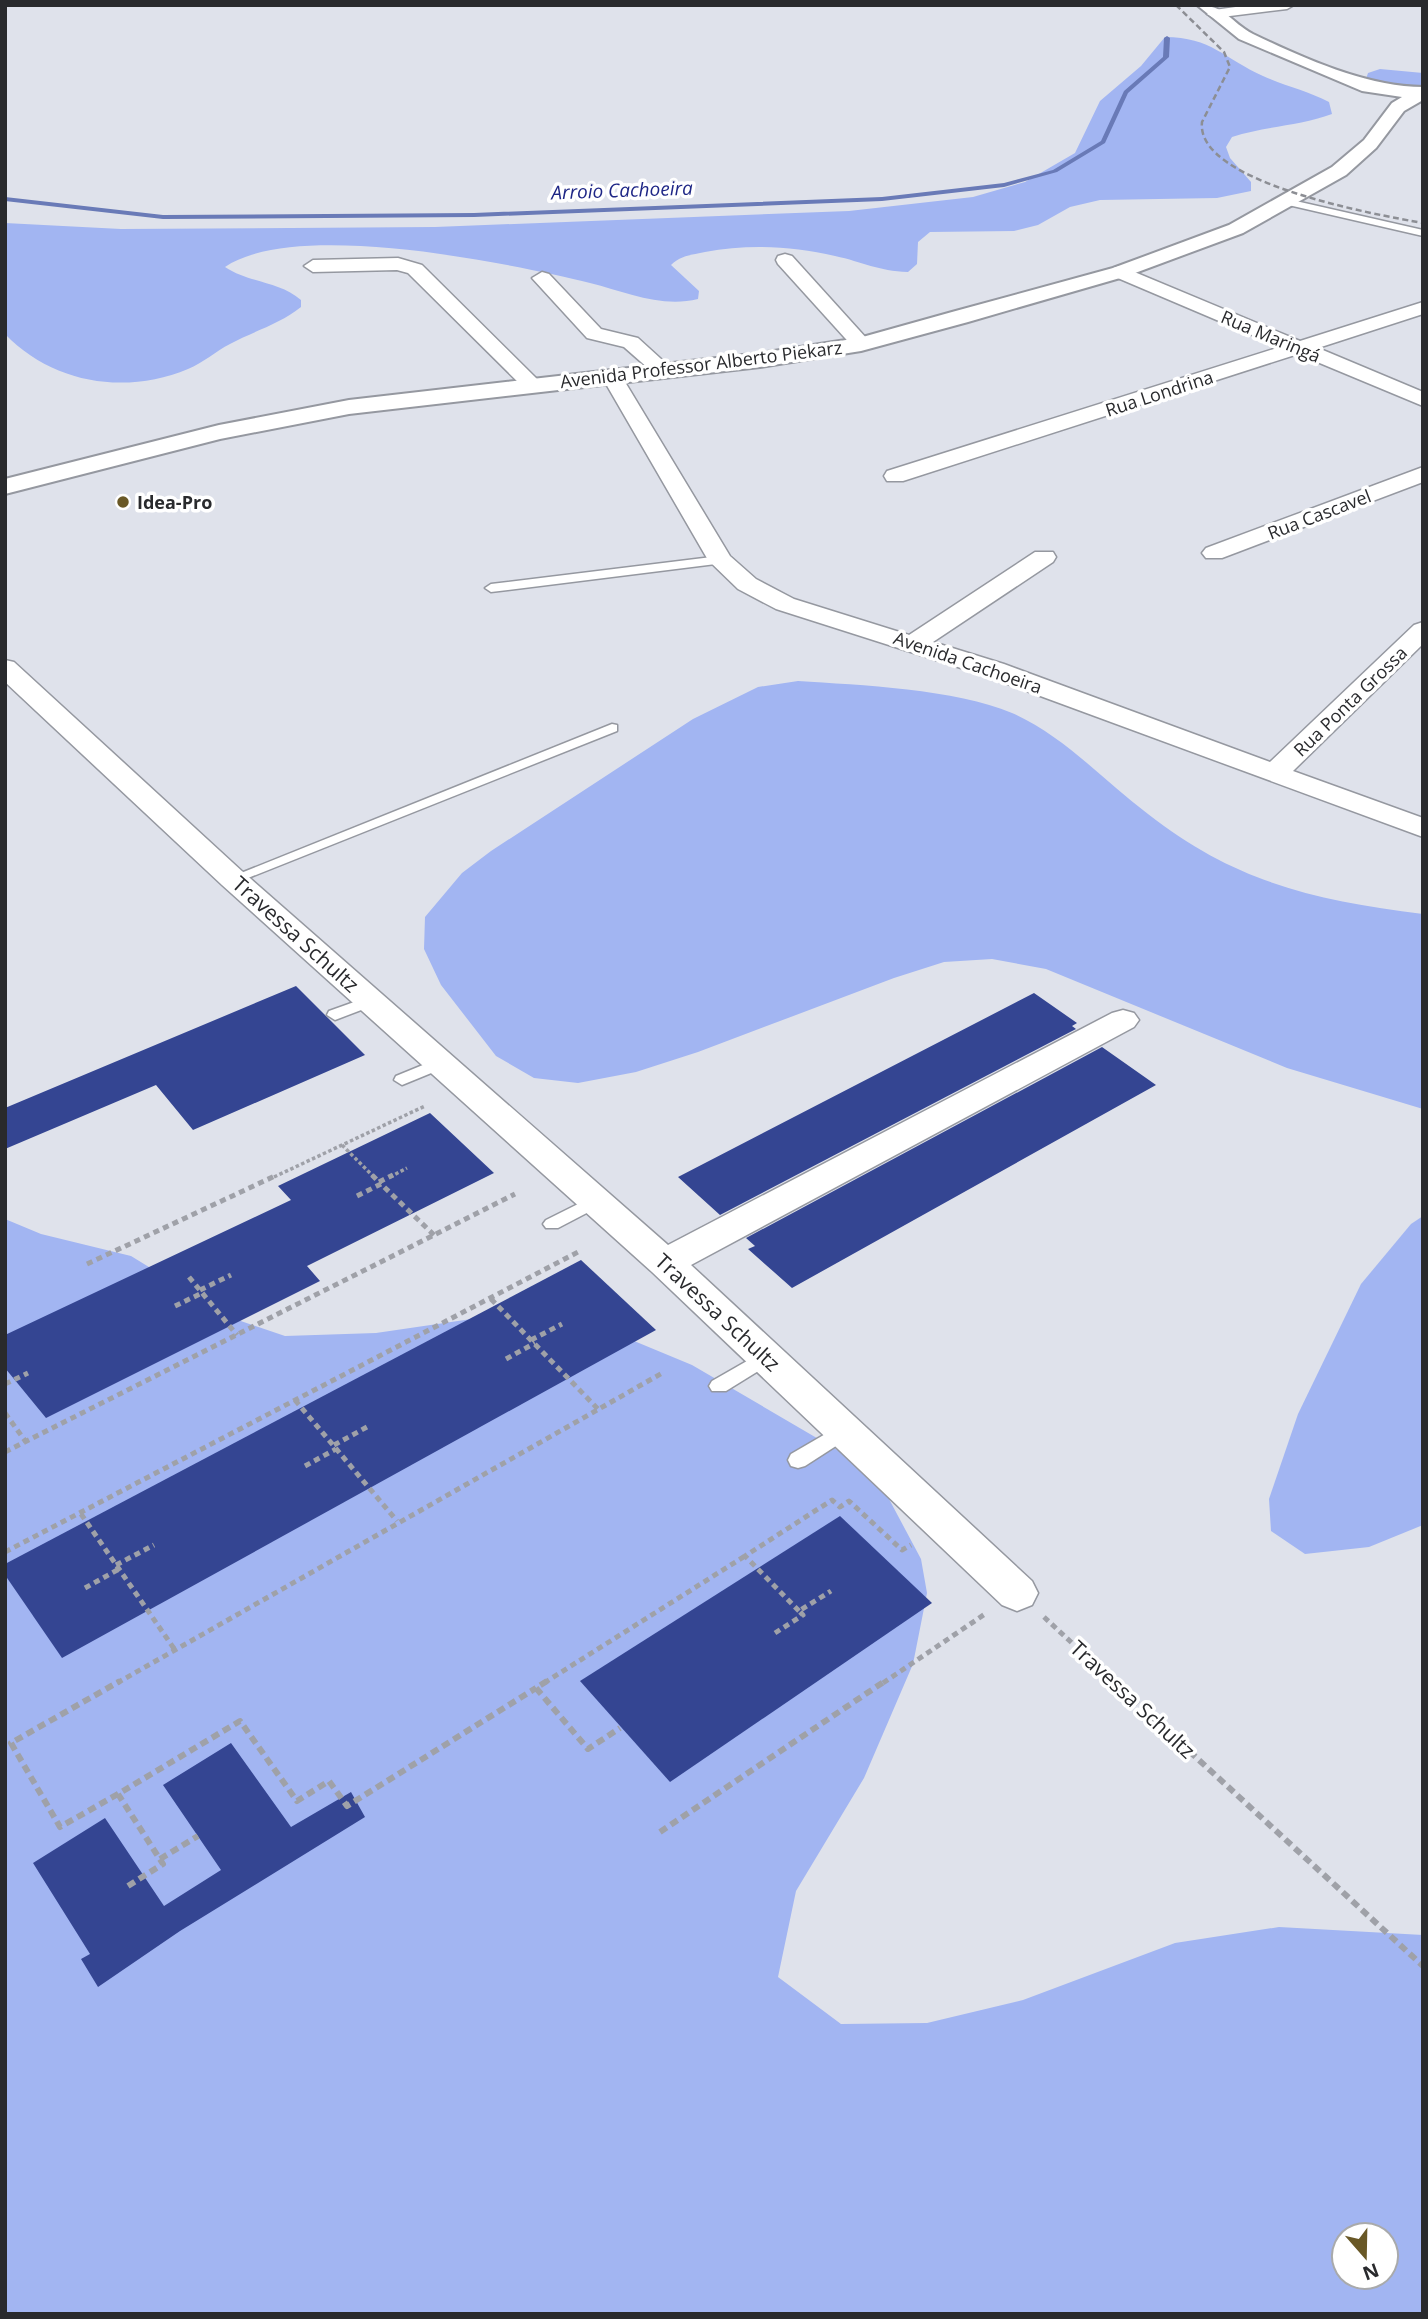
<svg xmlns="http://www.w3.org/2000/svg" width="1428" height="2319" viewBox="0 0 1428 2319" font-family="'Open Sans',sans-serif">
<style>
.green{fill:#a2b5f2;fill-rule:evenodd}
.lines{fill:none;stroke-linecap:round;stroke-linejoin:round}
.stream{fill:#697ab7;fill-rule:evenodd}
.building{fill:#344592}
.lane-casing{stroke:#9598a0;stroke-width:3}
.street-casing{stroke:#9598a0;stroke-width:3}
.secondary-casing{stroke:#9598a0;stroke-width:4}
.path-far2{stroke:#9fa1a8;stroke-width:3.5;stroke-dasharray:3.5 2.5;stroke-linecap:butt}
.path-far1{stroke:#9fa1a8;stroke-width:5;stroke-dasharray:6 4.5;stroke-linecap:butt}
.path{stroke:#9fa1a8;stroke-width:6;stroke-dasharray:8 5;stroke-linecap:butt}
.lane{fill:#fff;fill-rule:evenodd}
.street{fill:#fff;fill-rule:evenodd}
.secondary{fill:#fff;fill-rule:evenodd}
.rail{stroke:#8c8e94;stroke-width:2.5;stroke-dasharray:6 3.5;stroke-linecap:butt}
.poi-dot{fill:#695826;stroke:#fff;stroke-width:2.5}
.labels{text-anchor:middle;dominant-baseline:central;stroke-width:7;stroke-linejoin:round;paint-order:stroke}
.far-street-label{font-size:18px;fill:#292a2d;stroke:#fff}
.far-poi-label{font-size:18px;font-weight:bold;fill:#292a2d;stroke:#fff;text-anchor:start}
.far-water-label{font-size:19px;font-style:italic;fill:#1e2686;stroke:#fff}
.street-label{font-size:21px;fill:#292a2d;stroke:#fff}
</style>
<rect width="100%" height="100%" fill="#dfe2eb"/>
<g class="green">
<path d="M1165,37C1211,37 1225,59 1263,76C1285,86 1308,91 1329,102L1332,114C1300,126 1265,126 1232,137L1226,147L1230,158L1251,182V191L1217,198L1100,200L1070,207L1038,225L1014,231L930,232L918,242L917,264L908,272C878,271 863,262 835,256C792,246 748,244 705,252C692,255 681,255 671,265L699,291L698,299C661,308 626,292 590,283C509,263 295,219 225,267C249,283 279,281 301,300V307C280,324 254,331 230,344C216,351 203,363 188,369C126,395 53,384 5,334V223L121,229L435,227L849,211L973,197L1025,182L1075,153L1100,101L1141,66Z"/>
<polygon points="1380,69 1423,73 1423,88 1405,89 1366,79 1368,73"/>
<path d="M798,681C860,685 956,689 1012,713C1064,736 1103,780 1148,814C1236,883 1315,900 1423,914V1109L1287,1068L1046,969L992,959L944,962L894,978L698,1052L636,1072L578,1083L534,1078L496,1056L441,985L424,949L425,917L462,873L491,851L693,719L758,687Z"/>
<polygon points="1423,1216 1423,1525 1369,1547 1305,1554 1271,1531 1269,1499 1298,1414 1361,1284 1411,1224"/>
<path d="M5,1219L41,1234L131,1256L232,1318L285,1336L376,1333L492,1316L610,1331L692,1365L839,1451L889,1499L921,1559L927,1593L913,1664L864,1778L796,1891L778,1977L841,2024L927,2023L1023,2000L1175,1943L1279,1927L1423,1935V2314H5ZM1344,2235H1386V2277H1344Z"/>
</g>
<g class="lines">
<polygon class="stream" points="1167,36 1170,38 1169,57 1128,93 1105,143 1057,172 1004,187 882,201 474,217 163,219 5,201 5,197 163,215 474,213 882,197 1004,183 1053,170 1101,141 1124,91 1163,57 1164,38"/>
</g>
<g class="building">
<polygon points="296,986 365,1055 193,1130 156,1085 5,1149 5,1108"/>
<polygon points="1034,993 1077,1023 1072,1026 1076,1029 720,1215 678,1177"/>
<polygon points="1102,1047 1156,1085 792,1288 748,1249 755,1246 746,1238"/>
<polygon points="430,1113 494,1173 307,1266 320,1281 46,1418 5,1368 5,1335 291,1200 278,1186"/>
<polygon points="581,1260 656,1330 62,1658 5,1575 5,1564"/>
<polygon points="840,1516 932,1603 670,1782 580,1681"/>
<polygon points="231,1743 291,1827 351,1792 365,1817 180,1931 98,1987 81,1959 90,1954 33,1863 105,1818 164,1906 221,1870 163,1785"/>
</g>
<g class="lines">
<g class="lane-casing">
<g id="lane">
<polygon points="1287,199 1423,230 1423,236 1284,204"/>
<polygon points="720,556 724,557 724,563 491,592 485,588 491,584"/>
<polygon points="612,724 617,725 617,731 238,882 233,883 226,879"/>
<polygon points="371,996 379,1001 377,1004 335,1020 327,1015 329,1011"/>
<polygon points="440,1058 446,1059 448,1063 446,1067 402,1085 394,1080 396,1076"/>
<polygon points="596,1195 605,1201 602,1205 558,1228 546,1228 543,1224 546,1220"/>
<polygon points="766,1350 773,1352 776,1357 773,1362 726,1391 712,1391 709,1386 712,1381"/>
<polygon points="846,1422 853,1425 856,1430 853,1435 805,1466 798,1468 791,1466 788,1460 791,1454"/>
</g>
</g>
<g class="street-casing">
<g id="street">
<polygon points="1250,5 1294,5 1287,9 1214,18 1207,14 1214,10"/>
<polygon points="785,254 792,256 868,340 871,344 868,348 854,348 778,264 776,260 778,256"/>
<polygon points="398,258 422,265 538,380 541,384 538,388 524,388 408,273 397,270 313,272 304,266 313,260"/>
<polygon points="1120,266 1300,341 1423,302 1423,314 1318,348 1423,392 1423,406 1298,354 903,481 887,481 884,476 887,471 1280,347 1113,276 1111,272 1113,268"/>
<polygon points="542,272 549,274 601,329 638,338 671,368 674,372 671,376 657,376 624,347 587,338 532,278"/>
<polygon points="612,371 622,377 730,556 756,579 794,599 909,635 1035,552 1053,552 1056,557 1053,562 933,642 1004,664 1270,762 1414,625 1423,622 1423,644 1293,771 1423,818 1423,837 986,676 776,609 738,589 708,560 602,377"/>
<polygon points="1423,467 1423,482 1222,558 1206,558 1202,553 1206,548"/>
<polygon points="5,660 14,662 244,873 668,1245 1112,1013 1123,1010 1134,1013 1139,1020 1134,1027 691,1265 1032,1581 1038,1593 1032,1605 1017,1611 1002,1605 652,1272 222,885 5,682"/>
</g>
</g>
<g class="secondary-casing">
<path id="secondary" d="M1197,5C1226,5 1230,22 1253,34C1303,58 1367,87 1423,87V100L1404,111L1376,148L1346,175L1243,233L1127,276L968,322L861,351L760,367L349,414L220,439L5,494V479L219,425L349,400L760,353L859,338L952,312L1113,268L1229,225L1332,167L1364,140L1392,103L1402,97L1362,91L1239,39Z"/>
</g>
<g class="path-far2">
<polyline points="342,1145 374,1177"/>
<polyline points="274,1177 425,1106"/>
<polyline points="390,1177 407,1168"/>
</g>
<g class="path-far1">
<polyline points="372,1175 381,1184"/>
<polyline points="379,1182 393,1175"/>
<polyline points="357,1196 381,1184 434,1235"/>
<polyline points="87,1264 277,1175"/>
<polyline points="189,1277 237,1335"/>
<polyline points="200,1290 231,1275"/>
<polyline points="491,1299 598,1409"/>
<polyline points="175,1306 202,1293"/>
<polyline points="531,1340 562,1324"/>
<polyline points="506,1359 535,1343"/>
<polyline points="5,1384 28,1373"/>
<polyline points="295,1400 397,1521"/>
<polyline points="5,1413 26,1442"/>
<polyline points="334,1445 367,1427"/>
<polyline points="5,1452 515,1194"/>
<polyline points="305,1466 336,1449"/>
<polyline points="81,1514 175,1650"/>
<polyline points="5,1552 578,1252"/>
<polyline points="116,1565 154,1545"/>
<polyline points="85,1588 119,1569"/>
<polyline points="799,1611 745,1556 832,1500 840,1507 849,1501 902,1550 911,1545"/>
<polyline points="1044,1617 1115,1683"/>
<polyline points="775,1633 803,1615 799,1611 831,1591"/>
<polyline points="117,1683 664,1372"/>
<polyline points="544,1683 745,1556"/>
<polyline points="883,1683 985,1614"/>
</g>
<g class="path">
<polyline points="547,1681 536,1688 588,1749 620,1728"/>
<polyline points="1113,1681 1423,1966"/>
<polyline points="118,1794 60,1827 11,1743 120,1681"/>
<polyline points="660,1832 885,1681"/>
<polyline points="160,1859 198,1836"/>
<polyline points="128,1886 163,1864 118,1794 240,1721 297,1801 329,1781 347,1806 536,1688"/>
</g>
<use href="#lane" class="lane"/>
<use href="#street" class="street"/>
<use href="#secondary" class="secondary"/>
<path class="rail" d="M1176,5L1224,52L1230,67L1202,122C1195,183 1378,215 1423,223"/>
</g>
<circle class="poi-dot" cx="123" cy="502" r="7"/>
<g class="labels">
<g class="far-street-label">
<text transform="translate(1271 336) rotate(23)">Rua Maringá</text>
<text transform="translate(701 364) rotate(-7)">Avenida Professor Alberto Piekarz</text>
<text transform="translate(1159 393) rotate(-18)">Rua Londrina</text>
<text transform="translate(1319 514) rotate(-21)">Rua Cascavel</text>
<text transform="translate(968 662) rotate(19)">Avenida Cachoeira</text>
<text transform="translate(1350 701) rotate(-44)">Rua Ponta Grossa</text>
</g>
<g class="far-poi-label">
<text x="137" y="502">Idea-Pro</text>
</g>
<g class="far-water-label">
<text transform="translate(622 190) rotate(-2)">Arroio Cachoeira</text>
</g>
<g class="street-label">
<text transform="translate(296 934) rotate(42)">Travessa Schultz</text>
<text transform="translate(718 1312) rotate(43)">Travessa Schultz</text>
<text transform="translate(1133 1699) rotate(43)">Travessa Schultz</text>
</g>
</g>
<rect width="1428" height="2319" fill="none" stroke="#292a2d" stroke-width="14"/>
<g transform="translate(1365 2256) rotate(160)"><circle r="33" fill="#ffffff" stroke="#a9aaab" stroke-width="2"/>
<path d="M0-5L12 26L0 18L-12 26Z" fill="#695826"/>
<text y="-10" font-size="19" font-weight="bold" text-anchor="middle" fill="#292a2d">N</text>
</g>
</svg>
